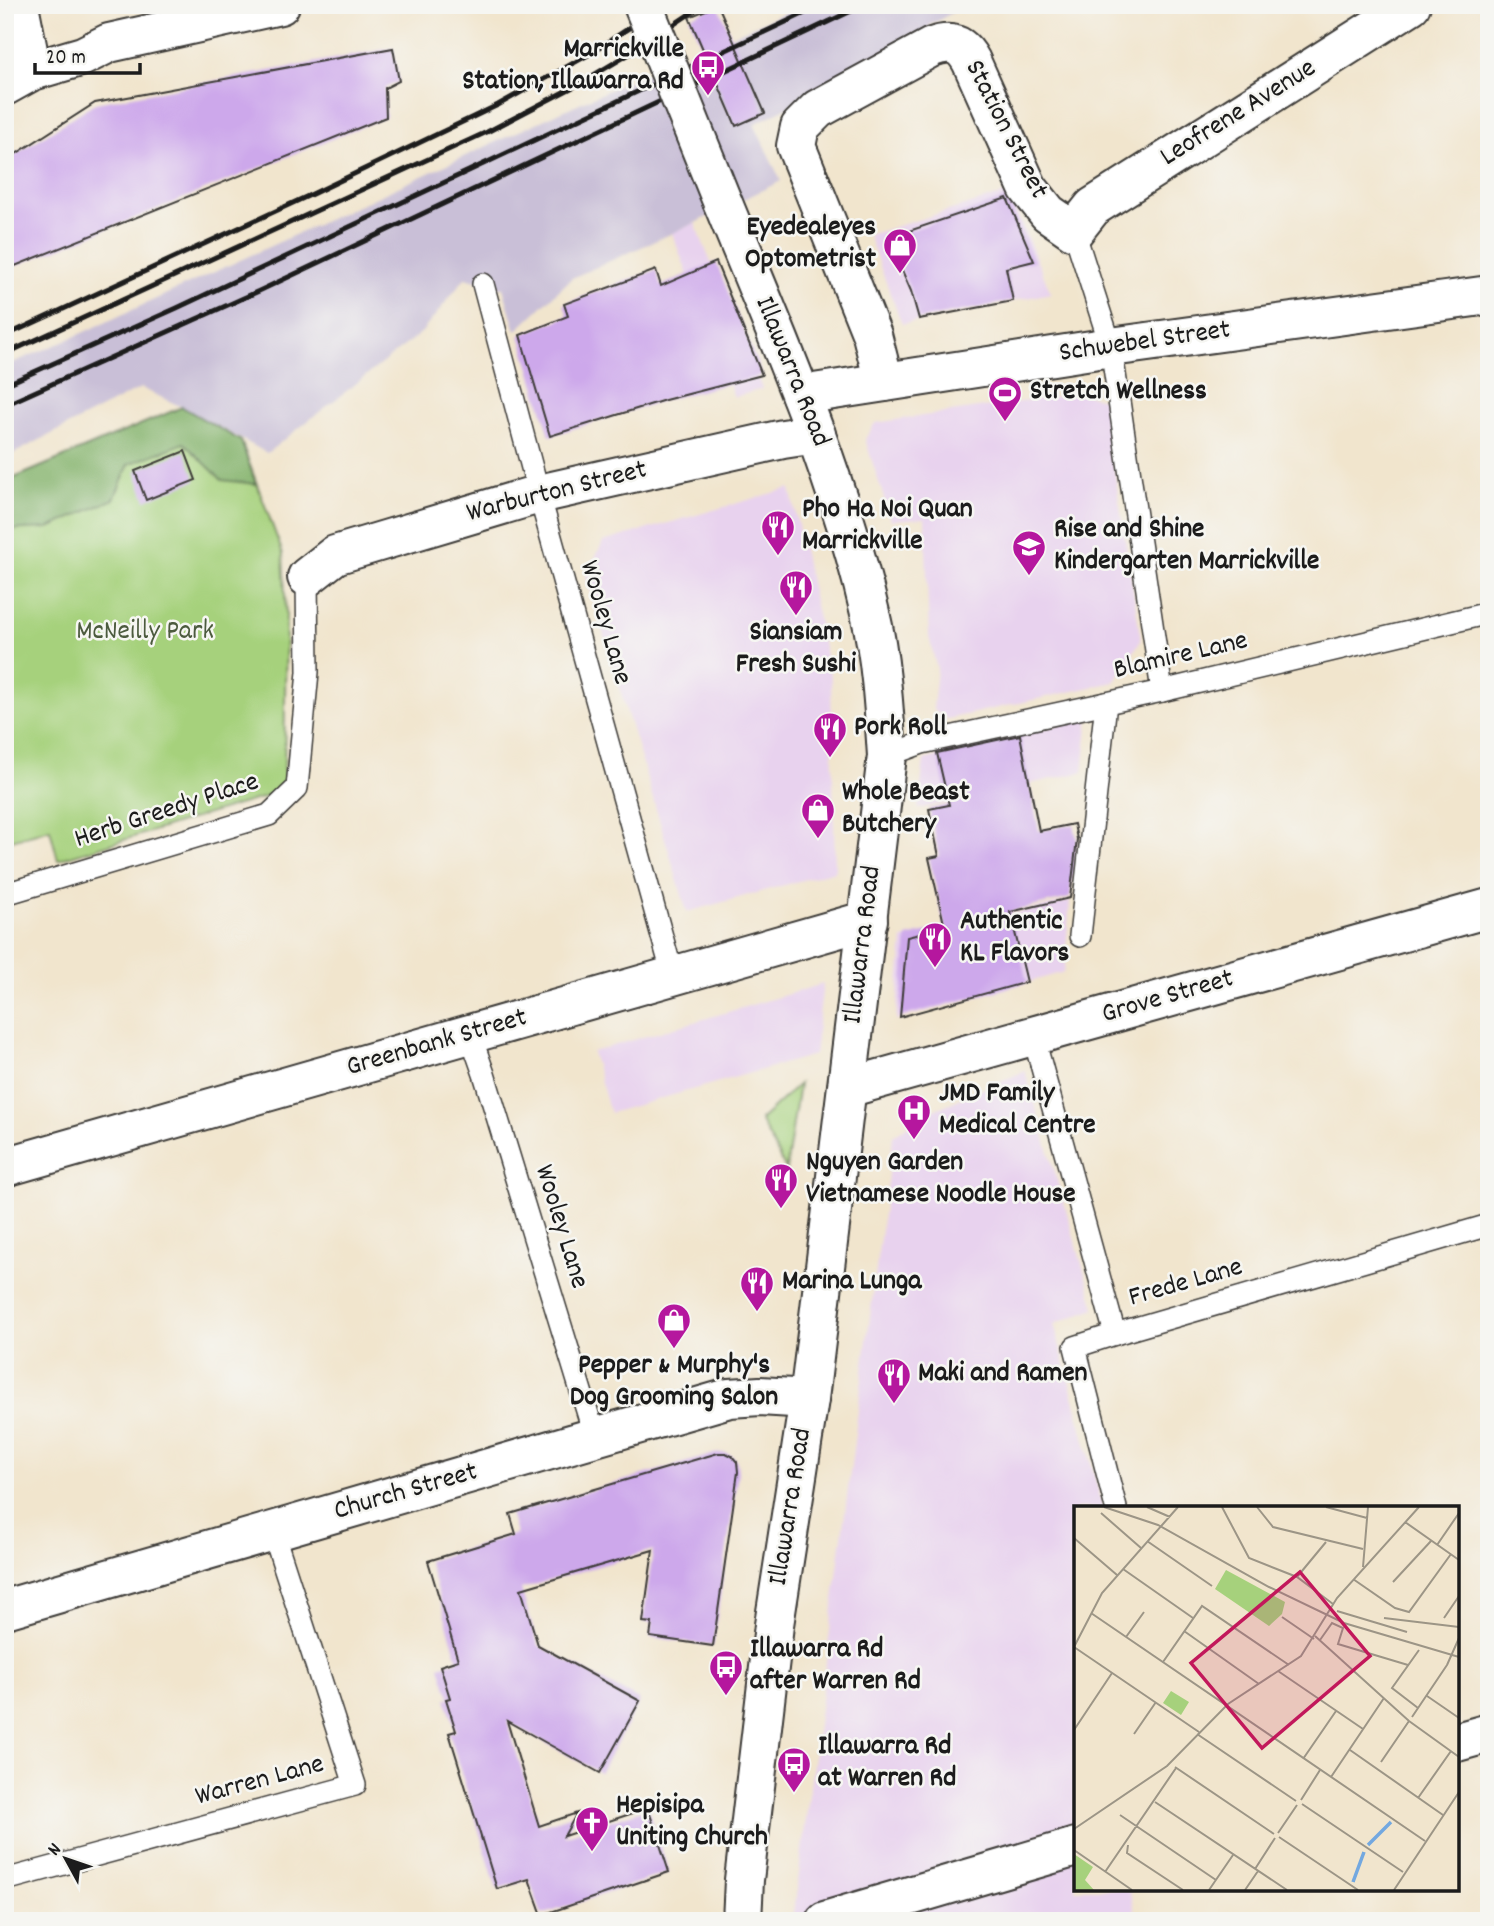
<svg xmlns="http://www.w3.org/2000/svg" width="1494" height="1926" viewBox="0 0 1494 1926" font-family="Dekko,sans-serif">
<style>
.built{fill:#e8d2ee}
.industrial{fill:#c9bfd7}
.green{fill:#a6d17c;stroke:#61764c;stroke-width:2}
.forest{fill:#84b36c;stroke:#506844;stroke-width:2}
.building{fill:#cda8eb}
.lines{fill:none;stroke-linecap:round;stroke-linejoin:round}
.service-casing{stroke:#3c3a37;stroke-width:24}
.minor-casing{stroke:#3c3a37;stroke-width:42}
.tertiary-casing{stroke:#3c3a37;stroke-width:42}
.secondary-casing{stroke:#3c3a37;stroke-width:42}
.service{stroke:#fff;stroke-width:21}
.minor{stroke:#fff;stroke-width:38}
.tertiary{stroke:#fff;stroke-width:38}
.secondary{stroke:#fff;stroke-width:38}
.rail{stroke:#1c1c1c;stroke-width:5}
.secondary-bridge-casing{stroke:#3c3a37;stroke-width:42;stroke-linecap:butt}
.secondary-bridge{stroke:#fff;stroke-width:38}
.labels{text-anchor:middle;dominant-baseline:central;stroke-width:5;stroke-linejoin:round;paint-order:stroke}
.poi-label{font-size:28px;font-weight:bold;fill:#1c1c1c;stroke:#f6f6f2;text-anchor:start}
.street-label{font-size:28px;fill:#1c1c1c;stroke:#f6f6f2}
.park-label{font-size:28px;fill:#4c5b3e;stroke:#f6f6f2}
.inset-river{fill:none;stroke:#73a8e0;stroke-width:3.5}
.inset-road{fill:none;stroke:#9c9586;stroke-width:2}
.view{fill:#c2185b;fill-opacity:0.15;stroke:#c2185b;stroke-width:3.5}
.inset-edge{fill:none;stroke:#1c1c1c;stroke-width:3.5}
</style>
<rect width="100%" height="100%" fill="#f6f6f2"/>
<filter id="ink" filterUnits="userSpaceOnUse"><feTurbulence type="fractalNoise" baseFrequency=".0143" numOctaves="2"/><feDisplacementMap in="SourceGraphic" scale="14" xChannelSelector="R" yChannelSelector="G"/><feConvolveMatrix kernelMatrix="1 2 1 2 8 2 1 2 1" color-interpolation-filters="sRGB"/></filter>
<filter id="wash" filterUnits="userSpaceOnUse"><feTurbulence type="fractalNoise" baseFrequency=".00686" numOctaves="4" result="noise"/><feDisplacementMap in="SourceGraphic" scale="28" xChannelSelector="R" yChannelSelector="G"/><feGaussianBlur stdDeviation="1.57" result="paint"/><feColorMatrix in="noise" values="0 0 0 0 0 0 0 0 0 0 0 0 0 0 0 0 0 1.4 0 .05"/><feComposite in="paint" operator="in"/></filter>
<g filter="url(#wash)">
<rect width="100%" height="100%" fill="#f1e5cd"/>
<g class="built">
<polygon points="1008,193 1051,293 902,324 868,235"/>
<polygon points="695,223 762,389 734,397 672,233"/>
<polygon points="1081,393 1103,399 1141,640 1114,682 947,719 933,709 937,669 929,637 925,518 891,520 865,439 875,423"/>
<polygon points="790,488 831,680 835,871 687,912 586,576 603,542"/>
<polygon points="1089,717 1083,772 918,809 924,760"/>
<polygon points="1070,901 1064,972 896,1020 903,939"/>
<polygon points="823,984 814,1055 610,1113 592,1052"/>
<polygon points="1025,1071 1095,1308 1054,1324 1103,1508 1076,1508 1076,1889 1129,1889 1138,1921 793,1921 893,1136 922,1115"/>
</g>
<polygon class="industrial" points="801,5 966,5 930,25 922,39 754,124 781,181 695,223 572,278 516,331 503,288 465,278 422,332 267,453 182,407 141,388 5,458 5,366 65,341 582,102"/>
<g class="green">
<polygon points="182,407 241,441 283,554 286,614 284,791 58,860 50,829 5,842 5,482"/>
<polygon points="799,1084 786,1170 760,1120"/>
</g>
<polygon class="forest" points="182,407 241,441 256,484 222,480 184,443 129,464 114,499 49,528 5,530 5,482"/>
<g id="blocks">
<g class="building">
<polygon points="718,5 765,113 736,126 689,17"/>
<polygon points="393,48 399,81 385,88 386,117 5,270 5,161 95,103"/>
<polygon points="1007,198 1034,261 1006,268 1013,301 919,319 911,291 888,238"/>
<polygon points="716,262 762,375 665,400 550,436 520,335 568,316 564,304 656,270 661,286"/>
<polygon points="185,451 196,480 146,500 135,471"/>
<polygon points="1020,735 1039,831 1074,824 1077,839 1070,898 1010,912 1027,982 900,1017 907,937 945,928 929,858 939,856 929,809 949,805 937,753"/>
<polygon points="718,1453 726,1453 732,1456 737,1462 738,1472 713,1646 650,1637 652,1623 643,1622 653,1550 521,1589 538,1645 640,1701 600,1773 507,1721 539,1826 577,1813 564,1836 648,1808 669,1872 542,1915 529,1879 497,1889 449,1733 456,1731 446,1699 450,1698 440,1666 458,1660 428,1561 516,1534 510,1514"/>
</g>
</g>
</g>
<g filter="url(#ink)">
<use href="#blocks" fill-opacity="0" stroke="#3c3a37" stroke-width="2"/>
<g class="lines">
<g class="service-casing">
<g id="service">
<polyline points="1074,231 1111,347 1162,691"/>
<polyline points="483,284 539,494 673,976"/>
<polyline points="887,756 922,743 1162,691 1489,613"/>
<polyline points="5,894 269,815 297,788 308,672 307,577"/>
<polyline points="1080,936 1106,703"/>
<polyline points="470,1034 484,1074 595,1437"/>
<polyline points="1033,1035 1115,1334 1489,1225"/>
<polyline points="1115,1334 1075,1347 1116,1508"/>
<polyline points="5,1880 355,1785 273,1532"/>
</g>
</g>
<g class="minor-casing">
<g id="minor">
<polyline points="19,5 32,71"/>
<polyline points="5,86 32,71 83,56 109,43 280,5"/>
<path d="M884,382L872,335L796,146L800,127L818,109L932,47C951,40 962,44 971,61L1028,188L1048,213L1074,231L1093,207L1411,5"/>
<polyline points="801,395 1111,347 1489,295"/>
<polyline points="307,577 335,555 539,494 783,439 816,434"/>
<polyline points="847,1088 1489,908"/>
<polyline points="5,1167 868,920"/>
<polyline points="5,1609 729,1398 760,1396 809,1399"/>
</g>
</g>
<g class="tertiary-casing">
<g id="tertiary">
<polyline points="1457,1742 1489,1733"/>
<polyline points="825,1921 1076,1847"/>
</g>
</g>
<g class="secondary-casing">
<path id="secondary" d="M722,201C777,336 837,470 870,613C881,658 884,710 887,756L809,1399L774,1625L744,1880L742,1921"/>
</g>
<use href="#service" class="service"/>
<use href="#minor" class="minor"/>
<use href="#tertiary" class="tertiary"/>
<use href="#secondary" class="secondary"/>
<g class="rail">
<polyline points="5,336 308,196 498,105 588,55 664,5"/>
<polyline points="5,354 487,132 577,85 631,53 703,5"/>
<polyline points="5,385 177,308 822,5"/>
<polyline points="5,405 259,291 864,5"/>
</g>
<g class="secondary-bridge-casing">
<polyline id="secondary-bridge" points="643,5 722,201"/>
</g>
<use href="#secondary-bridge" class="secondary-bridge"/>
</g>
</g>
<defs>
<g id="bus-pin" transform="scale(1.75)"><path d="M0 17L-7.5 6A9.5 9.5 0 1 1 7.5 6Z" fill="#b5179e" stroke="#f6f6f2"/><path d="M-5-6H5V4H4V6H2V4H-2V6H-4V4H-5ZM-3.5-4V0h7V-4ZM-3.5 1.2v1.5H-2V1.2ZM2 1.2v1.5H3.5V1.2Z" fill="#fff"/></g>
<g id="shop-pin" transform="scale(1.75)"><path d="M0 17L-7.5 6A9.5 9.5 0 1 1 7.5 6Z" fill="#b5179e" stroke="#f6f6f2"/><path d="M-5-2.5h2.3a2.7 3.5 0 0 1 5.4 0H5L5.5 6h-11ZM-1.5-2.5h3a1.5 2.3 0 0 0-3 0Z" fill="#fff"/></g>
<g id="stadium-pin" transform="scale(1.75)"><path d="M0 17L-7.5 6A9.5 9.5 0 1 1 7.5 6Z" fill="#b5179e" stroke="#f6f6f2"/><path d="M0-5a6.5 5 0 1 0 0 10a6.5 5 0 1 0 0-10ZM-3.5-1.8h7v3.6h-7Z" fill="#fff"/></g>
<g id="restaurant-pin" transform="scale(1.75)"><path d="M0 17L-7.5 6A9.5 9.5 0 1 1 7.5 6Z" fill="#b5179e" stroke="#f6f6f2"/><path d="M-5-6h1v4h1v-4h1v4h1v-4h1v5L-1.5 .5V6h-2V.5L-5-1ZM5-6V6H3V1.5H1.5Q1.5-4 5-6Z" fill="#fff"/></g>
<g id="school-pin" transform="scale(1.75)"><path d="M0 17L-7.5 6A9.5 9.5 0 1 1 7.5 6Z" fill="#b5179e" stroke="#f6f6f2"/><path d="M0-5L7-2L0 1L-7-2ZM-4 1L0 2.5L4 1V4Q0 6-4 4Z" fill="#fff"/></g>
<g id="hospital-pin" transform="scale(1.75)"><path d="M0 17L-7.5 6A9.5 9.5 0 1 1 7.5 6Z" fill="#b5179e" stroke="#f6f6f2"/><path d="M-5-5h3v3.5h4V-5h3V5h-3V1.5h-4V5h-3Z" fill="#fff"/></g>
<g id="church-pin" transform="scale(1.75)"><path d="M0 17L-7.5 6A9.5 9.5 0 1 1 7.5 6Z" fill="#b5179e" stroke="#f6f6f2"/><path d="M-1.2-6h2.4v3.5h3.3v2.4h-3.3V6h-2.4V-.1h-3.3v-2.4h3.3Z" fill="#fff"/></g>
</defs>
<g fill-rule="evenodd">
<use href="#bus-pin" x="708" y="67"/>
<use href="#shop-pin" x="900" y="245"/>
<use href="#stadium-pin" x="1005" y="393"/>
<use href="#restaurant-pin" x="778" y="527"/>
<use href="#school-pin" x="1029" y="547"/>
<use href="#restaurant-pin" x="796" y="587"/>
<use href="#restaurant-pin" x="830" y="729"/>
<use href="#shop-pin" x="818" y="810"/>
<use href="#restaurant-pin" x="935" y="939"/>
<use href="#hospital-pin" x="914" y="1111"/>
<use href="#restaurant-pin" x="781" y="1180"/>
<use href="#restaurant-pin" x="757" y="1283"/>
<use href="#shop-pin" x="674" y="1320"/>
<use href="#restaurant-pin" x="894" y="1375"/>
<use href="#bus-pin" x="726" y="1667"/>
<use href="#bus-pin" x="794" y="1764"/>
<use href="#church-pin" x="592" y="1823"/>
</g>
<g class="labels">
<g class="poi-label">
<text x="684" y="51" text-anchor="end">Marrickville<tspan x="684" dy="32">Station, Illawarra Rd</tspan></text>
<text x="876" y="229" text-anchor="end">Eyedealeyes<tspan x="876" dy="32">Optometrist</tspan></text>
<text x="1030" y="393">Stretch Wellness</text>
<text x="802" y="511">Pho Ha Noi Quan<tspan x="802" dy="32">Marrickville</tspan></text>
<text x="1054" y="531">Rise and Shine<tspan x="1054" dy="32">Kindergarten Marrickville</tspan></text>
<text x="796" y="634" text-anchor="middle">Siansiam<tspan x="796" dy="32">Fresh Sushi</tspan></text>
<text x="854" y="729">Pork Roll</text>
<text x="842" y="794">Whole Beast<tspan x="842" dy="32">Butchery</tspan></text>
<text x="960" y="923">Authentic<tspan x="960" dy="32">KL Flavors</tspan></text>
<text x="939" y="1095">JMD Family<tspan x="939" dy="32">Medical Centre</tspan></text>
<text x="806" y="1164">Nguyen Garden<tspan x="806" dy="32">Vietnamese Noodle House</tspan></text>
<text x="782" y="1283">Marina Lunga</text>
<text x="674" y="1367" text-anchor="middle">Pepper &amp; Murphy's<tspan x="674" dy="32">Dog Grooming Salon</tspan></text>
<text x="918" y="1375">Maki and Ramen</text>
<text x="750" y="1651">Illawarra Rd<tspan x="750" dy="32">after Warren Rd</tspan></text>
<text x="818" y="1748">Illawarra Rd<tspan x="818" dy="32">at Warren Rd</tspan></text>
<text x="616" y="1807">Hepisipa<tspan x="616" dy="32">Uniting Church</tspan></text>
</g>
<g class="street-label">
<text transform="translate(1239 114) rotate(-32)">Leofrene Avenue</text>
<text transform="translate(1005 130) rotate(63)">Station Street</text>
<text transform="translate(1145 343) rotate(-8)">Schwebel Street</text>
<text transform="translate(791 372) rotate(68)">Illawarra Road</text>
<text transform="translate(557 493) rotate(-14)">Warburton Street</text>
<text transform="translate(604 623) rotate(74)">Wooley Lane</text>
<text transform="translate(1181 657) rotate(-13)">Blamire Lane</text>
<text transform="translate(167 812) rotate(-18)">Herb Greedy Place</text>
<text transform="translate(864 945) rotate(-83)">Illawarra Road</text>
<text transform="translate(1168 998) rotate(-16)">Grove Street</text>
<text transform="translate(437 1044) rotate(-16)">Greenbank Street</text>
<text transform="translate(560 1227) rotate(73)">Wooley Lane</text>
<text transform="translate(1186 1284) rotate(-16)">Frede Lane</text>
<text transform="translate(406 1493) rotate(-16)">Church Street</text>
<text transform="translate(792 1507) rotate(-81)">Illawarra Road</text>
<text transform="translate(260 1782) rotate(-15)">Warren Lane</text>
</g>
<g class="park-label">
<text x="145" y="633">McNeilly Park</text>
</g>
</g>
<g transform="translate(1074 1506)">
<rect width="385" height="385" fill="#f1e5cd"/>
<path d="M152,64L211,96L208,108L195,120L141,83ZM97,185L115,196L107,209L89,197ZM0,348L19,361L11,374L20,384H0Z" fill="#a6d17c"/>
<path class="inset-river" d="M294,339L317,316M279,376L290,346"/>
<path class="inset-road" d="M30,1L84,19L195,81L270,117L385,151M73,1L96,11M104,1L28,87L0,141L125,226M148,1L175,52L223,71L259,98M183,1L199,21L289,43M252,1L293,12M27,7L67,42M331,16L385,54M0,32L43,69M73,35L138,80M363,39L385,7M289,61L294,1M49,63L119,112M223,71L252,36M279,73L321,102L335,106L377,48M319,76L357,35M263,105L333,126M17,107L351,335M208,111L240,133M310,112L385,121M370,112L385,90M110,125L185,178M241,130L335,215L385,251M52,131L70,106M246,134L258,117L269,122L264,138L334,159M89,156L128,100L215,159M373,159L385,132M204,165L289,223M353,190L385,212M344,202L318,182L345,144M338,211L373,159M0,224L38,167M60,228L82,196M123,228L222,295M276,244L369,309M229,253L262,205M307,256L335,215M101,261L200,328M257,271L310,192M344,292L377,245M227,294L246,264M81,296L213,384M228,298L329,366M46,309L142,374M0,323L93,260L154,198L227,150L263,92L345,1M204,327L223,299M205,331L284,384M54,339L53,347L109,384M0,344L58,384M181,363L201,332M31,366L102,262M135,384L159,349M171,384L184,365M320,384L385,286"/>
<path class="view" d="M226,66L296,150L188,242L117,157Z"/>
<rect width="385" height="385" class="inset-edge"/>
</g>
<rect width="1494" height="1926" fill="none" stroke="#f6f6f2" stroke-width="28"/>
<g transform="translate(66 1859) rotate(310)" stroke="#f6f6f2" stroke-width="5" paint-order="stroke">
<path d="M0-5L12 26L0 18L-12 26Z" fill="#1c1c1c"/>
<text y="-10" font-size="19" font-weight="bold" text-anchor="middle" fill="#1c1c1c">N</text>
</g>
<path d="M35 63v10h105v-10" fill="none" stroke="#1c1c1c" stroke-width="3.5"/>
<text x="46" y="63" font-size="21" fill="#1c1c1c" stroke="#f6f6f2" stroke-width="5" paint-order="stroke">20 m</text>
</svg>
